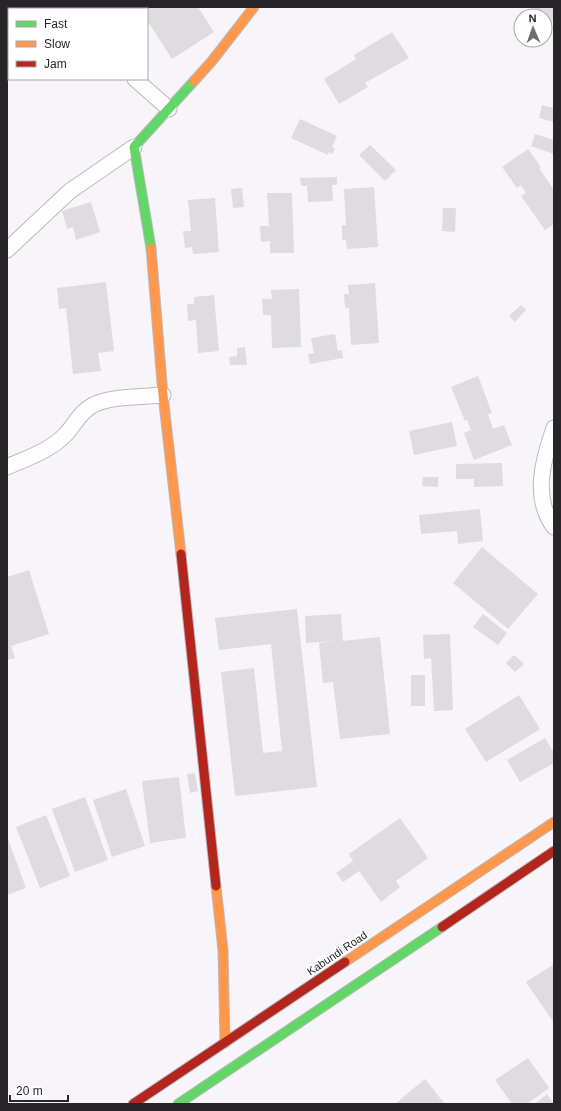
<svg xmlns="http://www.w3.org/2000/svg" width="561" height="1111" viewBox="0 0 561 1111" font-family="Helvetica,sans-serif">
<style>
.building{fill:#dedcdf}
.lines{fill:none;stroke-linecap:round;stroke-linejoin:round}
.street-casing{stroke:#bcb9be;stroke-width:17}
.fast-casing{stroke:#bcb9be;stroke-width:11}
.slow-casing{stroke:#bcb9be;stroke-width:11}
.jam-casing{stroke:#bcb9be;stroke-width:11}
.street{stroke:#fefefe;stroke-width:15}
.fast{stroke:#63d668;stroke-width:9}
.slow{stroke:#ff974d;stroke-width:9}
.jam{stroke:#b3261e;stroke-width:9}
.labels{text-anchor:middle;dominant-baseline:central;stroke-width:4;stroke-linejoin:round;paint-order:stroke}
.street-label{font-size:11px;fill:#282529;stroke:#fff}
</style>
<rect width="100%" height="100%" fill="#f8f5fa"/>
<g class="building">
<polygon points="138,7 198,7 214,32 172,59 147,20 147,9 140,9"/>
<polygon points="535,7 554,7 552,24 545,22 545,16 533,16"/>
<polygon points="392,32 409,58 365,83 368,87 339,104 324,79 356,59 354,55"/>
<polygon points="542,105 554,108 554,122 539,118"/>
<polygon points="300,119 337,136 332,147 335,148 333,154 329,152 328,155 291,138"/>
<polygon points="535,134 554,140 554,154 531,146"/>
<polygon points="370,145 396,170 385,181 359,155"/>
<polygon points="528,149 541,167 539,168 554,190 554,224 545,230 521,196 526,193 521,185 517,188 502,167"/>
<polygon points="337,177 337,185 332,185 333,201 308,202 307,186 301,186 300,178"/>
<polygon points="374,187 378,247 347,249 346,240 342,240 342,225 346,225 344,189"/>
<polygon points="242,188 244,207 233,208 231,189"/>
<polygon points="267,193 292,193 294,253 270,253 270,241 261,242 260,226 269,226"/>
<polygon points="215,198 219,252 193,254 192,247 185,248 183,231 191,231 188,200"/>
<polygon points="91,202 100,232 76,240 73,227 67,229 62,211"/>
<polygon points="443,208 456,208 455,232 442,231"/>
<polygon points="106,282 114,351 98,353 101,371 73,374 66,308 59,309 57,288"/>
<polygon points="375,283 379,343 351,345 349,308 345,308 344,294 349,294 348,285"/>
<polygon points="299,289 301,347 272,348 271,315 263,315 262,299 272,299 271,290"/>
<polygon points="214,295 219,351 198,353 196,320 188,321 187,304 194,304 194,297"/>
<polygon points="521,305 526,310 515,322 509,316"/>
<polygon points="335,334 338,351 342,350 343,358 310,364 308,354 314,353 311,338"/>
<polygon points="245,347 247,365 230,365 229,357 237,356 237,348"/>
<polygon points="478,376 492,413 488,414 493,429 504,425 512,445 474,460 464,433 471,430 467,420 465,421 451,387"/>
<polygon points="452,422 457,446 414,455 409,431"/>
<polygon points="502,463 503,486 474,487 474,479 456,479 456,464"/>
<polygon points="423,477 438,477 438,487 422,486"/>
<polygon points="480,509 483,541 458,544 457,531 421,534 419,515"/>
<polygon points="482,547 538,594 508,629 453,583"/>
<polygon points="29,570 49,634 11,646 15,658 7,660 7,577"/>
<polygon points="297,609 317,787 235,796 221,672 254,668 263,753 282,751 271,644 219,650 215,618"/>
<polygon points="341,614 343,641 380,637 390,734 340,739 333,682 323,683 319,643 334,641 306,643 305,616"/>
<polygon points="483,614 507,633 498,645 473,627"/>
<polygon points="450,634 453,710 434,711 431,658 424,659 423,635"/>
<polygon points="514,655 524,664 515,672 506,663"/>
<rect x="411" y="675" width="14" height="31"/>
<polygon points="519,695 540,729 486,762 465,729"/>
<polygon points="545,738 554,753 554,763 520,782 507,760"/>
<polygon points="195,773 198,791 190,793 187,774"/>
<polygon points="179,777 186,838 150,843 142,781"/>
<polygon points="126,789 145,846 112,857 93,800"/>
<polygon points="85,797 108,860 75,872 52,809"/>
<polygon points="46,815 70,876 40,888 16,827"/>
<polygon points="400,818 428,858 396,881 400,887 381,902 359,871 343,882 336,873 353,861 349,854"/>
<polygon points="7,836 26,888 7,895"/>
<polygon points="554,964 554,1023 526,982"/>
<polygon points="528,1058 549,1088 527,1104 512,1104 495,1080"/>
<polygon points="425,1079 445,1104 395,1104"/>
<polygon points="547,1094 554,1104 535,1104"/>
</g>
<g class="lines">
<g class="street-casing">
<g id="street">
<polyline points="7,52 9,52"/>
<polyline points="135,79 169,109"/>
<polyline points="7,250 70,191 134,147"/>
<path d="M554,428C543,459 532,498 554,527"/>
<path d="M7,467C27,458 50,451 66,434C75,424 80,412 93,405C111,396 143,397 163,395"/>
</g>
</g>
<g class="fast-casing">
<g id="fast">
<polyline points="151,248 134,147 194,81"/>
<polyline points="178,1104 442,927"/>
</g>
</g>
<g class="slow-casing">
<g id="slow">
<polyline points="194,81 212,61 254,7"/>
<polyline points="151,248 163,395 181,554"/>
<polyline points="216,886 223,950 225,1043"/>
<polyline points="345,962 554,822"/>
</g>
</g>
<g class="jam-casing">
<g id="jam">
<polyline points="181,554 216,886"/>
<polyline points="442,927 554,851"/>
<polyline points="133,1104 345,962"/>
</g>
</g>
<use href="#street" class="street"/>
<use href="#fast" class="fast"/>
<use href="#slow" class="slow"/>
<use href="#jam" class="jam"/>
</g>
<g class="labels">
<g class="street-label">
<text transform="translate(337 953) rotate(-34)">Kabundi Road</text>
</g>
</g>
<rect width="561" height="1111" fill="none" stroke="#282529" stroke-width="16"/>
<rect x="8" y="8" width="140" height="72" fill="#ffffff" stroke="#a9a8a9"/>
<rect x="16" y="21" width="20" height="6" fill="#63d668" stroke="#a9a8a9"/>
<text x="44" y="28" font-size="12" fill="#282529">Fast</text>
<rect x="16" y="41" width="20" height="6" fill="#ff974d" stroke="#a9a8a9"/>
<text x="44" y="48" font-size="12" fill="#282529">Slow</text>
<rect x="16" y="61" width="20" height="6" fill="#b3261e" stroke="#a9a8a9"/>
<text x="44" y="68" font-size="12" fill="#282529">Jam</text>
<g transform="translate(533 28) rotate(358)"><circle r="19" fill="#ffffff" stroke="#a9a8a9"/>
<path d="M0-3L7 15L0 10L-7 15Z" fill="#716e72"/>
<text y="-6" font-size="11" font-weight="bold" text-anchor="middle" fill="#282529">N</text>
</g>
<path d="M10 1095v6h58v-6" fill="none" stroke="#282529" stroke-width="2"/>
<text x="16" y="1095" font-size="12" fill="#282529" stroke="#ffffff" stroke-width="3" paint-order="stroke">20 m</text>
</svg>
